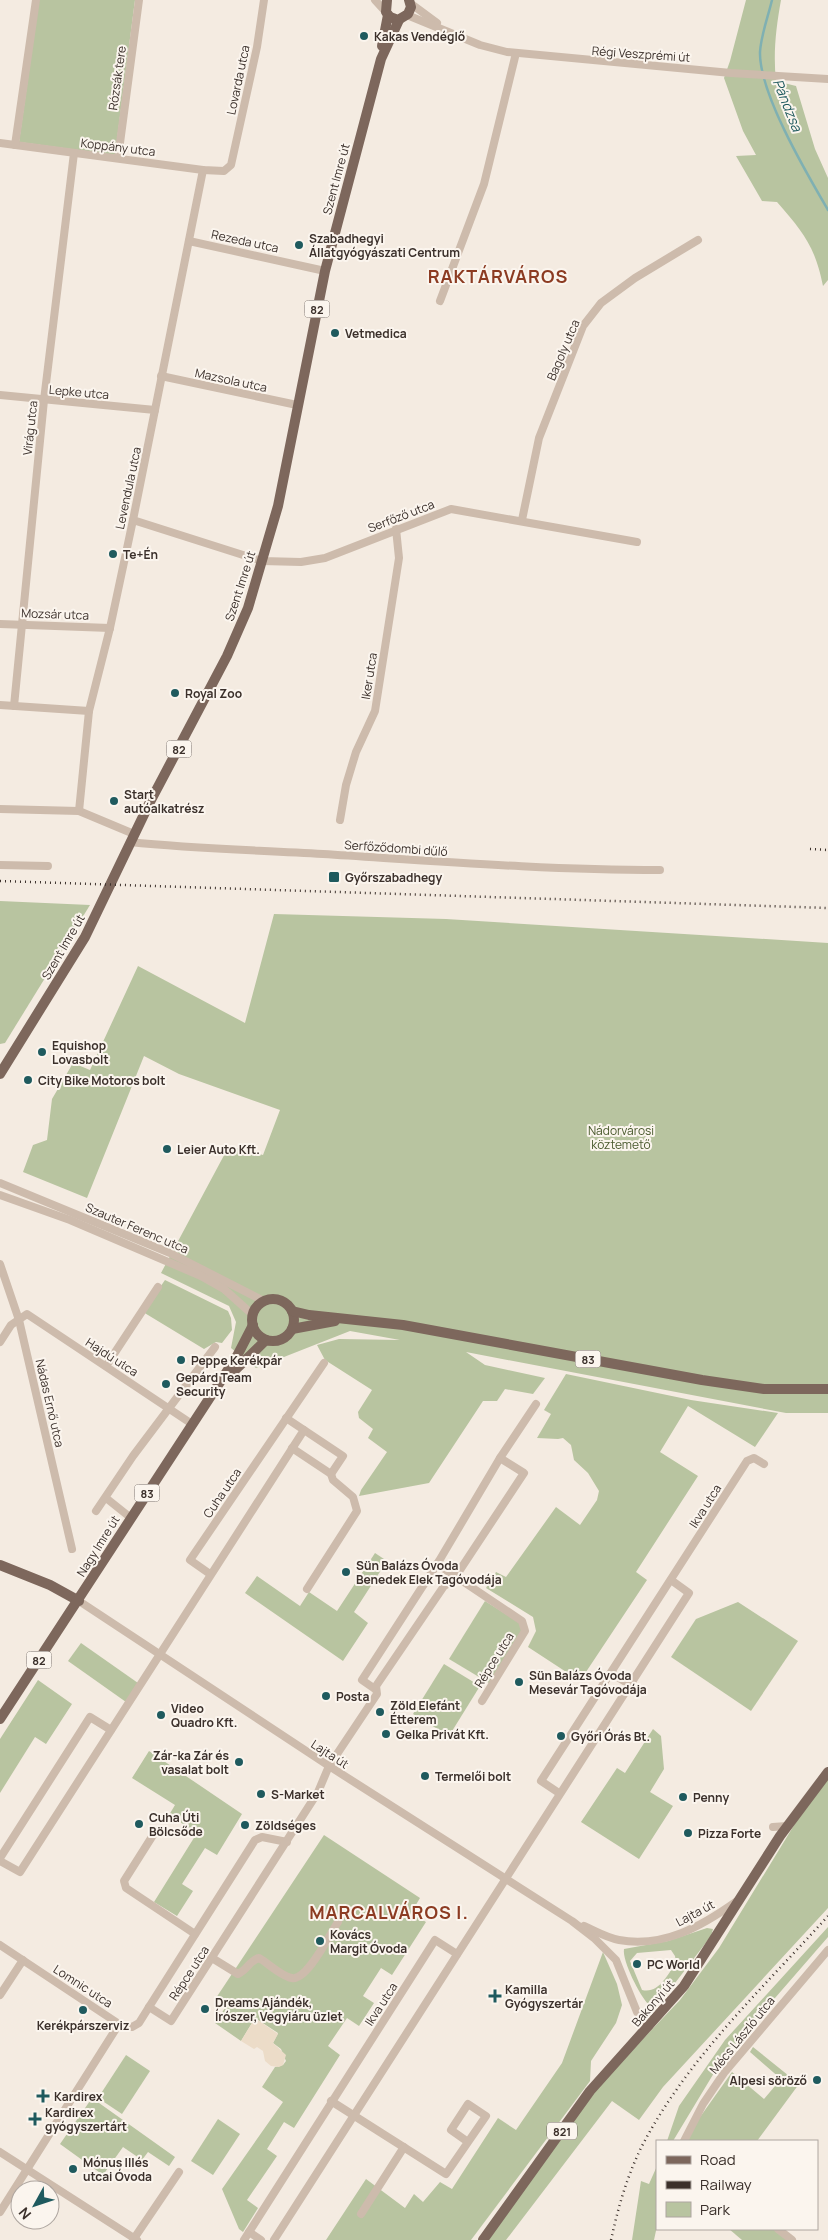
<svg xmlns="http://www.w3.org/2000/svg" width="828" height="2240" viewBox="0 0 828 2240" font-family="Manrope,sans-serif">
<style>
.green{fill:#b8c4a0;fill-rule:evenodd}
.plaza{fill:#ecdcc8}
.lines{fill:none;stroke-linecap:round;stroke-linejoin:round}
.stream{stroke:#7fb0b2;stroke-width:2.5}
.minor{stroke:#cdbbac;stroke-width:8}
.major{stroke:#7d675c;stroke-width:10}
.rail{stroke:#3b302b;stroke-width:2.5;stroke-dasharray:1 4;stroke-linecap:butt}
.poi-dot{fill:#1f5a5e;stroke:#fbf5ee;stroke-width:2}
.labels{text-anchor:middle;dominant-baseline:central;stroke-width:4;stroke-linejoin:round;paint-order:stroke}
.shield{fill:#fbf5ee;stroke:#756b66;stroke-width:1}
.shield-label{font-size:11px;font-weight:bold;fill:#3b302b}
.poi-label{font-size:12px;font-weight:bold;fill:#3b302b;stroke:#fbf5ee;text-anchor:start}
.street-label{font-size:12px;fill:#3b302b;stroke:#fbf5ee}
.park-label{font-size:12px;fill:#4a5a2e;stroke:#fbf5ee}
.water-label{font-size:14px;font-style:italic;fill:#1f5a5e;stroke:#fbf5ee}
.district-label{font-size:18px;font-weight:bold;letter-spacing:1px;fill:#8c3b22;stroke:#fbf5ee}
</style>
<rect width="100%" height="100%" fill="#f4ebe1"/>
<g class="green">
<polygon points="39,0 135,0 115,155 19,142"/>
<path d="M746,0H781C776,28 773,53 776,81L796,86L815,149L828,178V280L823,286C815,246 803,232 777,202L762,201L736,156L756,155L743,131L724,78L730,61Z"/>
<polygon points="0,901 90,905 5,1043 0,1044"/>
<polygon points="274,914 446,919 828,943 828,1413 786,1413 466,1352 485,1365 545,1378 533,1394 505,1389 497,1401 483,1401 429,1483 359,1496 361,1490 387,1452 368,1438 373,1429 359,1418 358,1412 372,1390 325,1360 317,1345 339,1339 400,1340 350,1331 256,1368 231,1348 236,1322 229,1306 161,1273 229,1146 263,1155 280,1110 179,1074 144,1056 87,1198 23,1172 33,1145 47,1140 52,1099 73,1063 90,1070 138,966 245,1023"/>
<polygon points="165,1280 228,1311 231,1318 232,1330 222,1343 216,1342 204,1349 143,1312"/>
<polygon points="566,1374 691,1400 778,1413 755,1447 688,1406 660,1452 698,1476 636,1572 647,1580 580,1681 528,1647 536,1631 533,1617 486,1588 496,1572 506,1577 556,1507 580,1525 597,1500 599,1491 588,1473 574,1460 571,1445 563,1438 558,1439 537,1438 551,1414 544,1410"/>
<polygon points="375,1553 387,1561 354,1612 368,1623 343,1661 245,1593 257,1576 300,1606 309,1592 337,1611"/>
<polygon points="485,1601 520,1623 522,1631 489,1683 449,1659"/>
<polygon points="738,1602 798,1641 751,1711 671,1657 696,1619"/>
<polygon points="81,1643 138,1683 126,1702 68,1661"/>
<polygon points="444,1664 480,1686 449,1736 413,1714"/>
<polygon points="38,1680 72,1704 46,1744 35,1737 0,1793 0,1739"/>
<polygon points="653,1729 661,1736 664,1769 650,1792 673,1806 639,1859 581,1822 617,1768 625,1773"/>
<polygon points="149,1751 242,1814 217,1855 205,1848 182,1884 193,1891 177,1916 154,1902 197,1833 169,1815 175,1805 132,1778"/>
<polygon points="828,1779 828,1908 663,2087 639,2120 612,2101 506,2240 483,2240 603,2081 680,2000 719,1948 796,1822"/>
<polygon points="324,1835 420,1898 411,1913 426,1922 392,1975 381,1968 363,1996 374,2003 359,2026 347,2018 328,2046 340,2055 294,2128 284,2122 267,2149 277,2156 247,2200 258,2208 243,2232 239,2229 222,2189 283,2102 262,2087 275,2067 283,2065 286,2061 281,2049 273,2043 278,2033 255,2018 241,2041 215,2023 227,2005 216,1998"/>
<polygon points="828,1927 828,1937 723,2058 673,2141 667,2141 679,2106 725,2040"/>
<path d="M707,1928L713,1929L711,1936L659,2004L649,2005C640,1996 622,1961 624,1949L668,1941ZM671,1950L675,1956L676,1963C667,1975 659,1994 642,1990L630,1961L637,1953Z"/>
<polygon points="603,1952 617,1984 622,2005 616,2023 591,2061 590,2081 471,2240 326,2240 366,2179 405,2208 414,2194 423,2202 440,2182 452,2189 498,2118 516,2130 562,2063"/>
<polygon points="753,2047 799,2084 757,2141 688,2141 688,2134 732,2072 764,2099 781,2079 750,2052"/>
<polygon points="126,2055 150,2071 122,2114 98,2098"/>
<polygon points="92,2098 175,2157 169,2166 148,2152 142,2160 123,2147 103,2175 60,2144"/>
<polygon points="218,2119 240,2134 213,2175 191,2161"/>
<polygon points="657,2166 657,2226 654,2240 632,2240 641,2181 649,2184"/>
<polygon points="729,2229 775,2229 788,2240 742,2240"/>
</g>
<polygon class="plaza" points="255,2018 278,2034 273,2043 286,2055 283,2065 279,2067 271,2066 265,2061 263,2051 257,2047 254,2049 241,2041"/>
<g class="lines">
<path class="stream" d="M772,0C768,17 761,35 760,52C759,93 807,174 828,210"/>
<g class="minor">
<polyline points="375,0 386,12"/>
<polyline points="410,3 437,23"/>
<polyline points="407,15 480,45 507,52 731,73 828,79"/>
<polyline points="0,143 203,170 224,171 231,165 257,47 264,0"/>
<polyline points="15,145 36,0"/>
<polyline points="118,158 139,0"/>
<polyline points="189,241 325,271"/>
<polyline points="440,301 484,184 516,53"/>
<polyline points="161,376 297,405"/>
<polyline points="0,395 155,410"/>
<polyline points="133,520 262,561 301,562 325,558 451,509 637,542"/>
<polyline points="522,520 539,438 583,326 601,303 635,278 698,240"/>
<polyline points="0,624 110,628"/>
<polyline points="0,705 89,711"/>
<polyline points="14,706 44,400 74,153"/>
<polyline points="0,809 79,811 134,834"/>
<polyline points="79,811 89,711 110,628 133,520 203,170"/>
<polyline points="340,820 346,785 356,752 375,711 399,558 396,529"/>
<path d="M130,842C195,849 258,850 323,854C435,861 547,870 660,870"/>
<polyline points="0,865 48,866"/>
<polyline points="0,1183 170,1253 262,1300"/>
<polyline points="0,1195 70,1220 201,1276 224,1289 253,1315"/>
<polyline points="0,1264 19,1320 72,1549"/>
<polyline points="0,1342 11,1325 27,1314 192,1424"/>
<polyline points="106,1366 158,1287"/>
<polyline points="304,1430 343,1456 331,1474"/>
<polyline points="292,1448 331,1474 333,1480 353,1497 357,1511 307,1589"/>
<polyline points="106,1498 131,1518"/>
<polyline points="96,1511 133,1456 215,1347"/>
<polyline points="437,1564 522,1621 525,1631 482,1701"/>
<polyline points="210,1574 190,1560 324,1363"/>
<polyline points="79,1601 329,1766 572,1921 594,1938 616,1960 637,2012 649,2027"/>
<polyline points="611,1673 629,1684"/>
<polyline points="375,1689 362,1680 439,1561 500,1458 536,1404"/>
<polyline points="559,1793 541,1781 747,1461 754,1458 764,1464"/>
<polyline points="773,1827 787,1826"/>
<polyline points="155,1832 124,1881 126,1888 195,1934"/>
<polyline points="0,1858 90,1717 111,1730"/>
<polyline points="0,1861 20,1872 304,1430 286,1418"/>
<path d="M584,1926C595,1931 607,1938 619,1940C664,1948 702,1926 737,1901"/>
<polyline points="0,1945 119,2024 132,2027 139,2023 149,2007 255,1840 262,1837 287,1842"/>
<path d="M212,1958L238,1974C247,1970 250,1960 259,1958C268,1963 282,1977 292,1978C307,1981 330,1934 338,1922"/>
<polyline points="0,1995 23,1960"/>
<polyline points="149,2007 171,2021 318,1792 329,1766 377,1694 376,1686 444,1586 452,1582 524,1473 500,1458"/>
<polyline points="331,2101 446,2174 486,2116 468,2104 451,2130 468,2142"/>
<polyline points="684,2141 703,2104 724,2073 828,1950"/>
<polyline points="0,2152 137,2240"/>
<polyline points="0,2212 119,2024"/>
<polyline points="361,2214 404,2147"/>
<polyline points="778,2229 792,2240"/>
<polyline points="249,2232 261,2240"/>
<polyline points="133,2240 179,2172"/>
<polyline points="244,2240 435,1940 457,1954"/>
<polyline points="274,2240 689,1593 671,1580"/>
</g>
<g class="major">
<polyline points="387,0 386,12 390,17 398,20 408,14 411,7 409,0"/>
<polyline points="382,46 388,15"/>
<polyline points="0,1074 85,937 150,802 227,656 248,608 278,506 325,271 381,59 399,20"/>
<circle cx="273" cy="1320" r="21"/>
<polyline points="292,1311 309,1315 403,1325 702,1380 764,1389 828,1389"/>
<polyline points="292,1329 335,1321"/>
<polyline points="231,1374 266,1340"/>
<polyline points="0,1565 50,1585 79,1601"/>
<polyline points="0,1719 237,1356 253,1325"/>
<polyline points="483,2240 590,2091 684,1986 780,1836 828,1772"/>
</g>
<g class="rail">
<polyline points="810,849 828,850"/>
<polyline points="0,881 828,908"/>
<path d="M611,2240C618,2208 627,2176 642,2146C687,2059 762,1989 828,1916"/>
</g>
</g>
<g class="poi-dot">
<circle cx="364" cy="36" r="5"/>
<circle cx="299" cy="245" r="5"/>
<circle cx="335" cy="333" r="5"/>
<circle cx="113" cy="554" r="5"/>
<circle cx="175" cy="693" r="5"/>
<circle cx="114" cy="801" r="5"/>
<rect x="328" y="871" width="12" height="12" rx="2.5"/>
<circle cx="42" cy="1052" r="5"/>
<circle cx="28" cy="1080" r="5"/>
<circle cx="167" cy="1149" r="5"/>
<circle cx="181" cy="1360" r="5"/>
<circle cx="166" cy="1384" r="5"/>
<circle cx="346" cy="1572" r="5"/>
<circle cx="519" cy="1682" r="5"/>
<circle cx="326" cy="1696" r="5"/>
<circle cx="380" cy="1712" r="5"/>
<circle cx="161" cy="1715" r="5"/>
<circle cx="386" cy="1734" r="5"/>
<circle cx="561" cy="1736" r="5"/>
<circle cx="239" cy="1762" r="5"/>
<circle cx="425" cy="1776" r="5"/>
<circle cx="261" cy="1794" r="5"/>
<circle cx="683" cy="1797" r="5"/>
<circle cx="139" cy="1824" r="5"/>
<circle cx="245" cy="1825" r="5"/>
<circle cx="688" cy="1833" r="5"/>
<circle cx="320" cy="1941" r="5"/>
<circle cx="637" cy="1964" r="5"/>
<path d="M492.5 1988.5h5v5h5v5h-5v5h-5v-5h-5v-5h5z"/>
<circle cx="205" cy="2009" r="5"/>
<circle cx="83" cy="2010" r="5"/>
<circle cx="817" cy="2080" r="5"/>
<path d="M40.5 2088.5h5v5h5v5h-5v5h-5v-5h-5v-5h5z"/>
<path d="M32.5 2111.5h5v5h5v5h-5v5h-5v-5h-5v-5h5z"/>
<circle cx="73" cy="2169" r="5"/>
</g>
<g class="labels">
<g class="shield">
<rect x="304.5" y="300.5" width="25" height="17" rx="4"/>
<rect x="166.5" y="740.5" width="25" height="17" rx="4"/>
<rect x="575.5" y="1350.5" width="25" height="17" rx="4"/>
<rect x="134.5" y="1484.5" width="25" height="17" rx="4"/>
<rect x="26.5" y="1651.5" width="25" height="17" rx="4"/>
<rect x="547" y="2122.5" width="30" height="17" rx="4"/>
</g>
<g class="shield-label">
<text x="317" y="309">82</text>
<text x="179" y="749">82</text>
<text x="588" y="1359">83</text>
<text x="147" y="1493">83</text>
<text x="39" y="1660">82</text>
<text x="562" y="2131">821</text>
</g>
<g class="poi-label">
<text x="374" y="36">Kakas Vendéglő</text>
<text x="309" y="238">Szabadhegyi<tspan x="309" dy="14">Állatgyógyászati Centrum</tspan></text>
<text x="345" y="333">Vetmedica</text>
<text x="123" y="554">Te+Én</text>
<text x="185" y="693">Royal Zoo</text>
<text x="124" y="794">Start<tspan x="124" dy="14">autóalkatrész</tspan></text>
<text x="345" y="877">Győrszabadhegy</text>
<text x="52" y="1045">Equishop<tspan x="52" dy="14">Lovasbolt</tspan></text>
<text x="38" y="1080">City Bike Motoros bolt</text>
<text x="177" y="1149">Leier Auto Kft.</text>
<text x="191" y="1360">Peppe Kerékpár</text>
<text x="176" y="1377">Gepárd Team<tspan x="176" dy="14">Security</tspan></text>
<text x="356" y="1565">Sün Balázs Óvoda<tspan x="356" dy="14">Benedek Elek Tagóvodája</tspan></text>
<text x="529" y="1675">Sün Balázs Óvoda<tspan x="529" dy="14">Mesevár Tagóvodája</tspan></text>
<text x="336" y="1696">Posta</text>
<text x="390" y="1705">Zöld Elefánt<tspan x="390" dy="14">Étterem</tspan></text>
<text x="171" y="1708">Video<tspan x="171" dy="14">Quadro Kft.</tspan></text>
<text x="396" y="1734">Gelka Privát Kft.</text>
<text x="571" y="1736">Győri Órás Bt.</text>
<text x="229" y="1755" text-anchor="end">Zár-ka Zár és<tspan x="229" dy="14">vasalat bolt</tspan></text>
<text x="435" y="1776">Termelői bolt</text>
<text x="271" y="1794">S-Market</text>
<text x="693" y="1797">Penny</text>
<text x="149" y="1817">Cuha Úti<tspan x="149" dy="14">Bölcsőde</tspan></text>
<text x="255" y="1825">Zöldséges</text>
<text x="698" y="1833">Pizza Forte</text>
<text x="330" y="1934">Kovács<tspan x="330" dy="14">Margit Óvoda</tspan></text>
<text x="647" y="1964">PC World</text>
<text x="505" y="1989">Kamilla<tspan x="505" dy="14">Gyógyszertár</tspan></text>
<text x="215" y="2002">Dreams Ajándék,<tspan x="215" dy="14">Írószer, Vegyiáru üzlet</tspan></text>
<text x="83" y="2025" text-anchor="middle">Kerékpárszerviz</text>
<text x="807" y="2080" text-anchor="end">Alpesi söröző</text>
<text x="54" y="2096">Kardirex</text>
<text x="45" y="2112">Kardirex<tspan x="45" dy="14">gyógyszertárt</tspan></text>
<text x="83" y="2162">Mónus Illés<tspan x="83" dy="14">utcai Óvoda</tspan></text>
</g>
<g class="street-label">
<text transform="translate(641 54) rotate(4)">Régi Veszprémi út</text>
<text transform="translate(117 78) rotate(-82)">Rózsák tere</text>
<text transform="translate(238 80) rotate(-78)">Lovarda utca</text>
<text transform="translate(118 147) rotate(7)">Koppány utca</text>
<text transform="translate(336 179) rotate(-75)">Szent Imre út</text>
<text transform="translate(245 241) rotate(12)">Rezeda utca</text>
<text transform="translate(563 350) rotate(-67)">Bagoly utca</text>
<text transform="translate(231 380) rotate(12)">Mazsola utca</text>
<text transform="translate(79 392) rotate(5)">Lepke utca</text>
<text transform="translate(30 428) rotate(-84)">Virág utca</text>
<text transform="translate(128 488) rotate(-78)">Levendula utca</text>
<text transform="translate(401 516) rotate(-21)">Serfőző utca</text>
<text transform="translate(240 586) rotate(-72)">Szent Imre út</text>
<text transform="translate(55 614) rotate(2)">Mozsár utca</text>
<text transform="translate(369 676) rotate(-81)">Iker utca</text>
<text transform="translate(396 848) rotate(4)">Serfőződombi dűlő</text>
<text transform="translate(63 947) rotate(-60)">Szent Imre út</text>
<text transform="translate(137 1228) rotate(23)">Szauter Ferenc utca</text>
<text transform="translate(112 1357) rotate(33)">Hajdú utca</text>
<text transform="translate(50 1403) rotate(77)">Nádas Ernő utca</text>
<text transform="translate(222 1493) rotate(-56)">Cuha utca</text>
<text transform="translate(705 1506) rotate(-58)">Ikva utca</text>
<text transform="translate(98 1546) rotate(-58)">Nagy Imre út</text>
<text transform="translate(494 1660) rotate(-58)">Répce utca</text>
<text transform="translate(330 1754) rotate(33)">Lajta út</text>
<text transform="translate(695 1913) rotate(-28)">Lajta út</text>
<text transform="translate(189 1973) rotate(-57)">Répce utca</text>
<text transform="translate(83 1986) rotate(33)">Lomnic utca</text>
<text transform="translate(653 2003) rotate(-49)">Bakonyi út</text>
<text transform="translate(381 2004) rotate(-57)">Ikva utca</text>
<text transform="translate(742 2035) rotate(-51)">Mécs László utca</text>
</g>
<g class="park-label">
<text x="621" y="1130">Nádorvárosi<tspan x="621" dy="14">köztemető</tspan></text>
</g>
<g class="water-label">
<text transform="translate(788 105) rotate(68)">Pándzsa</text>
</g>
<g class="district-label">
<text x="498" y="276">RAKTÁRVÁROS</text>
<text x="389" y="1912">MARCALVÁROS I.</text>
</g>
</g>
<rect x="656" y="2140" width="162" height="90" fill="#fbf5ee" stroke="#aea6a0"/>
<rect x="666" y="2156" width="25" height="8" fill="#7d675c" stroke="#aea6a0"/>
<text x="700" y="2165" font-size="15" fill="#3b302b">Road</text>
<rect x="666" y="2181" width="25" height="8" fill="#3b302b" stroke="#aea6a0"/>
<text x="700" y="2190" font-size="15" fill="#3b302b">Railway</text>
<rect x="666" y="2202" width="25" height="15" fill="#b8c4a0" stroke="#aea6a0"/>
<text x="700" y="2215" font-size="15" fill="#3b302b">Park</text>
<g transform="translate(35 2205) rotate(230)"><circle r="24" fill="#fbf5ee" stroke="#aea6a0"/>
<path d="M0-4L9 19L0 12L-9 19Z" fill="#1f5a5e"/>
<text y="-8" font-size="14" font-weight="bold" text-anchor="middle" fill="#3b302b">N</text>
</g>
</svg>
